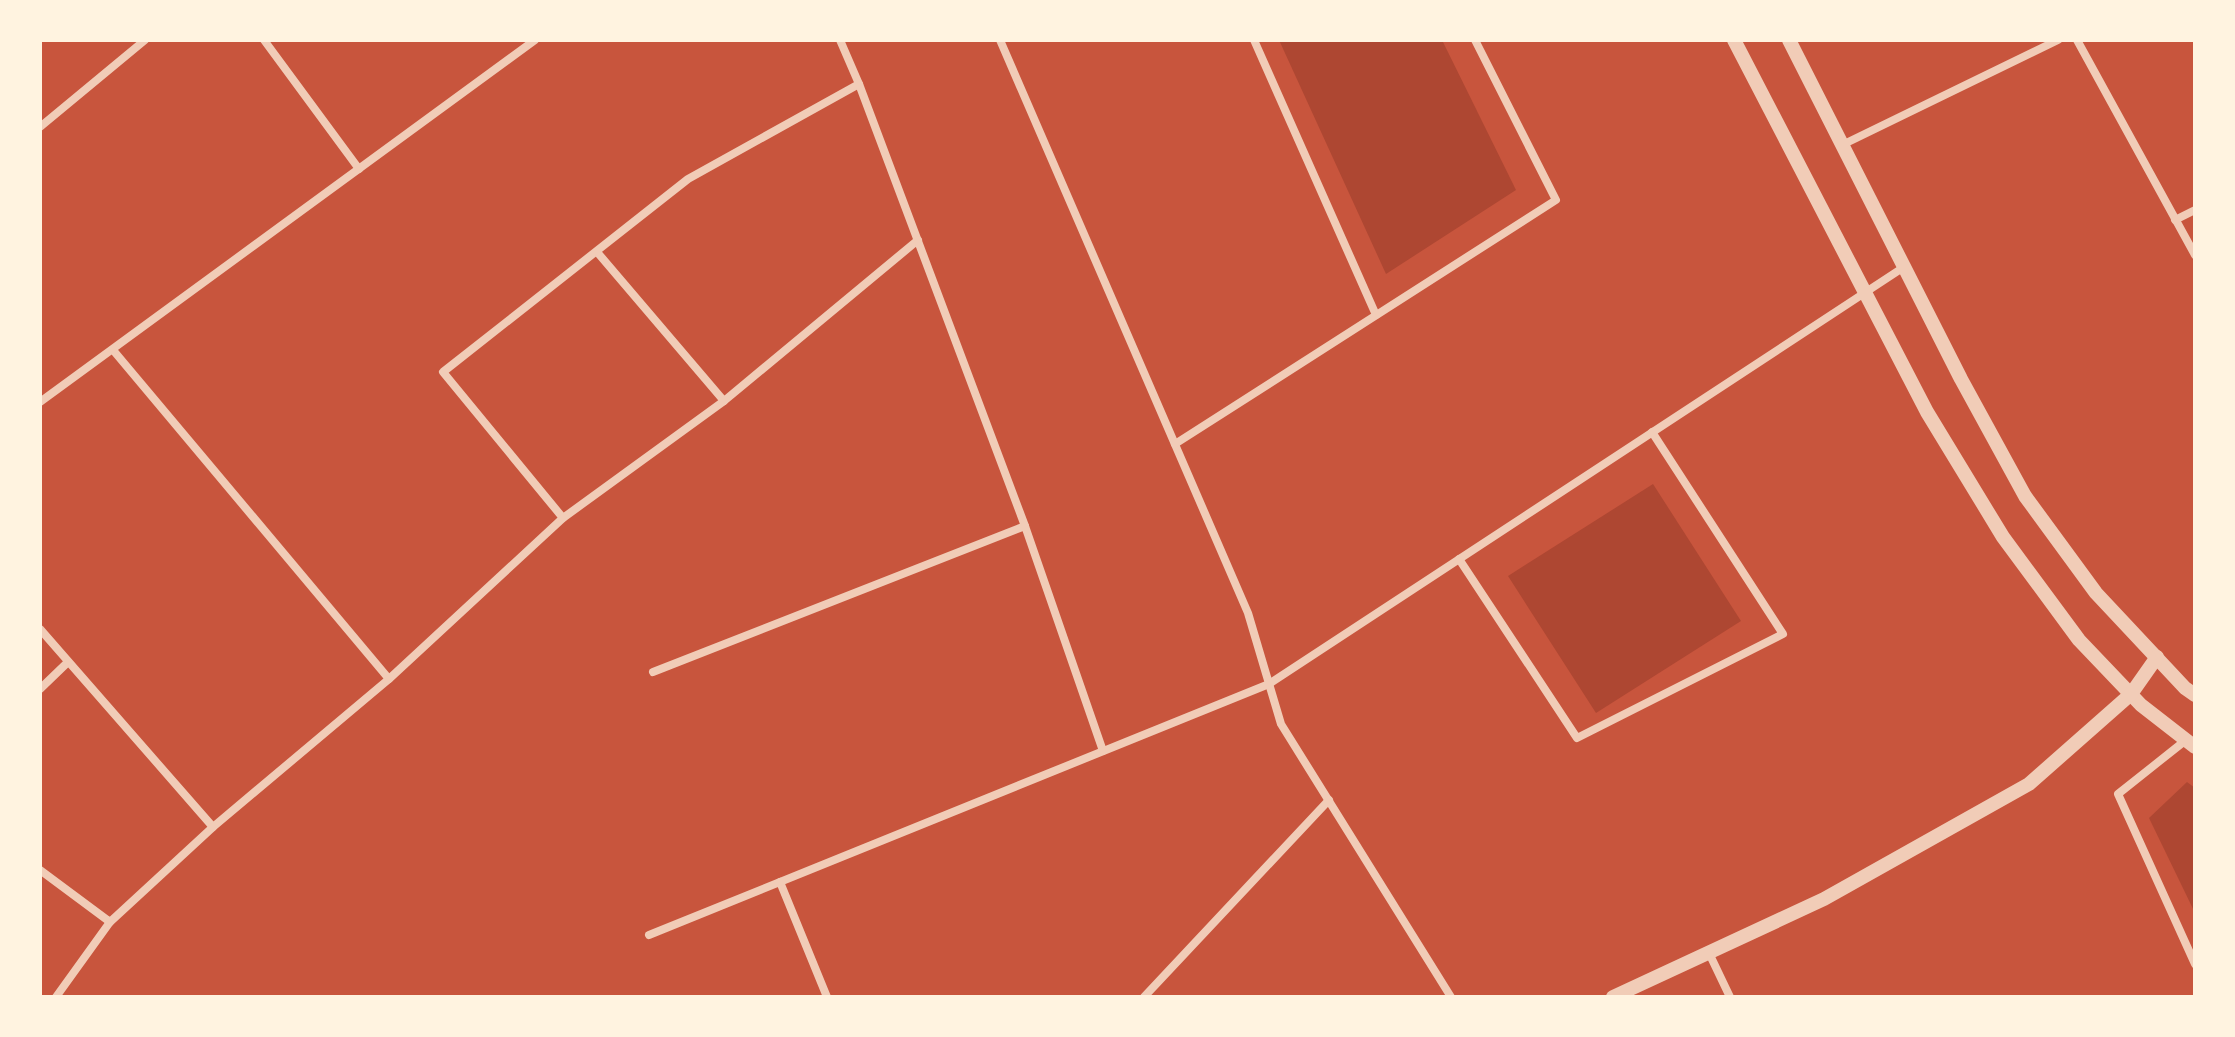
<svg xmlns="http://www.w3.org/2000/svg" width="2235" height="1037" viewBox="0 0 2235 1037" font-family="Cabin,sans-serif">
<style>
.green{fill:#ae4732}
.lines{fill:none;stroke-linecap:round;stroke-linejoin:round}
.minor{stroke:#f1ccb7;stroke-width:8}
.tertiary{stroke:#f1ccb7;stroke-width:14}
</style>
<rect width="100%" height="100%" fill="#c8553d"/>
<g class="green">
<polygon points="1279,40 1442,40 1516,190 1386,274"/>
<polygon points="1653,484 1741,621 1596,713 1508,576"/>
<polygon points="2187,782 2195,788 2195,913 2149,818"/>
</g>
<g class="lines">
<g class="minor">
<polyline points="264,40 359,169"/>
<polyline points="840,40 859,84 1025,526 1103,751"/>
<polyline points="1000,40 1248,613 1281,724 1451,997"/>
<polyline points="1254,40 1376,315"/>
<polyline points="2077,40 2195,255"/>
<polyline points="40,127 145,40"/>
<polyline points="1842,145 2058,40"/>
<polyline points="2175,220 2195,210"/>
<polyline points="597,252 724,401"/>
<polyline points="113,350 389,679"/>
<polyline points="40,402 535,40"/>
<polyline points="1175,444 1556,200 1475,40"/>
<polyline points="563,518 443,372 688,179 859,84"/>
<polyline points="1459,559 1577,738 1783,634 1652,432"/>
<polyline points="40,629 213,827"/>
<polyline points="653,672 1025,526"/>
<polyline points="40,689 68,662"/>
<polyline points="2186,740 2118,794 2195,964"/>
<polyline points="40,870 110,922 213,827 389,679 563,518 724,401 918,240"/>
<polyline points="780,882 827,997"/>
<polyline points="649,935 1269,684 1904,267"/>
<polyline points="1709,953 1730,997"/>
<polyline points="56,997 110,922"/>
<polyline points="1144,997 1329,800"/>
</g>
<g class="tertiary">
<polyline points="1734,40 1927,412 2003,537 2079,640 2141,705 2195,747"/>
<polyline points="1789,40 1961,379 2025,496 2096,593 2185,688 2195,695"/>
<polyline points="1613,997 1824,899 2029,784 2131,694 2157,657"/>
</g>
</g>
<rect width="2235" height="1037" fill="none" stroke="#fff3e0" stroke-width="84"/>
</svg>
